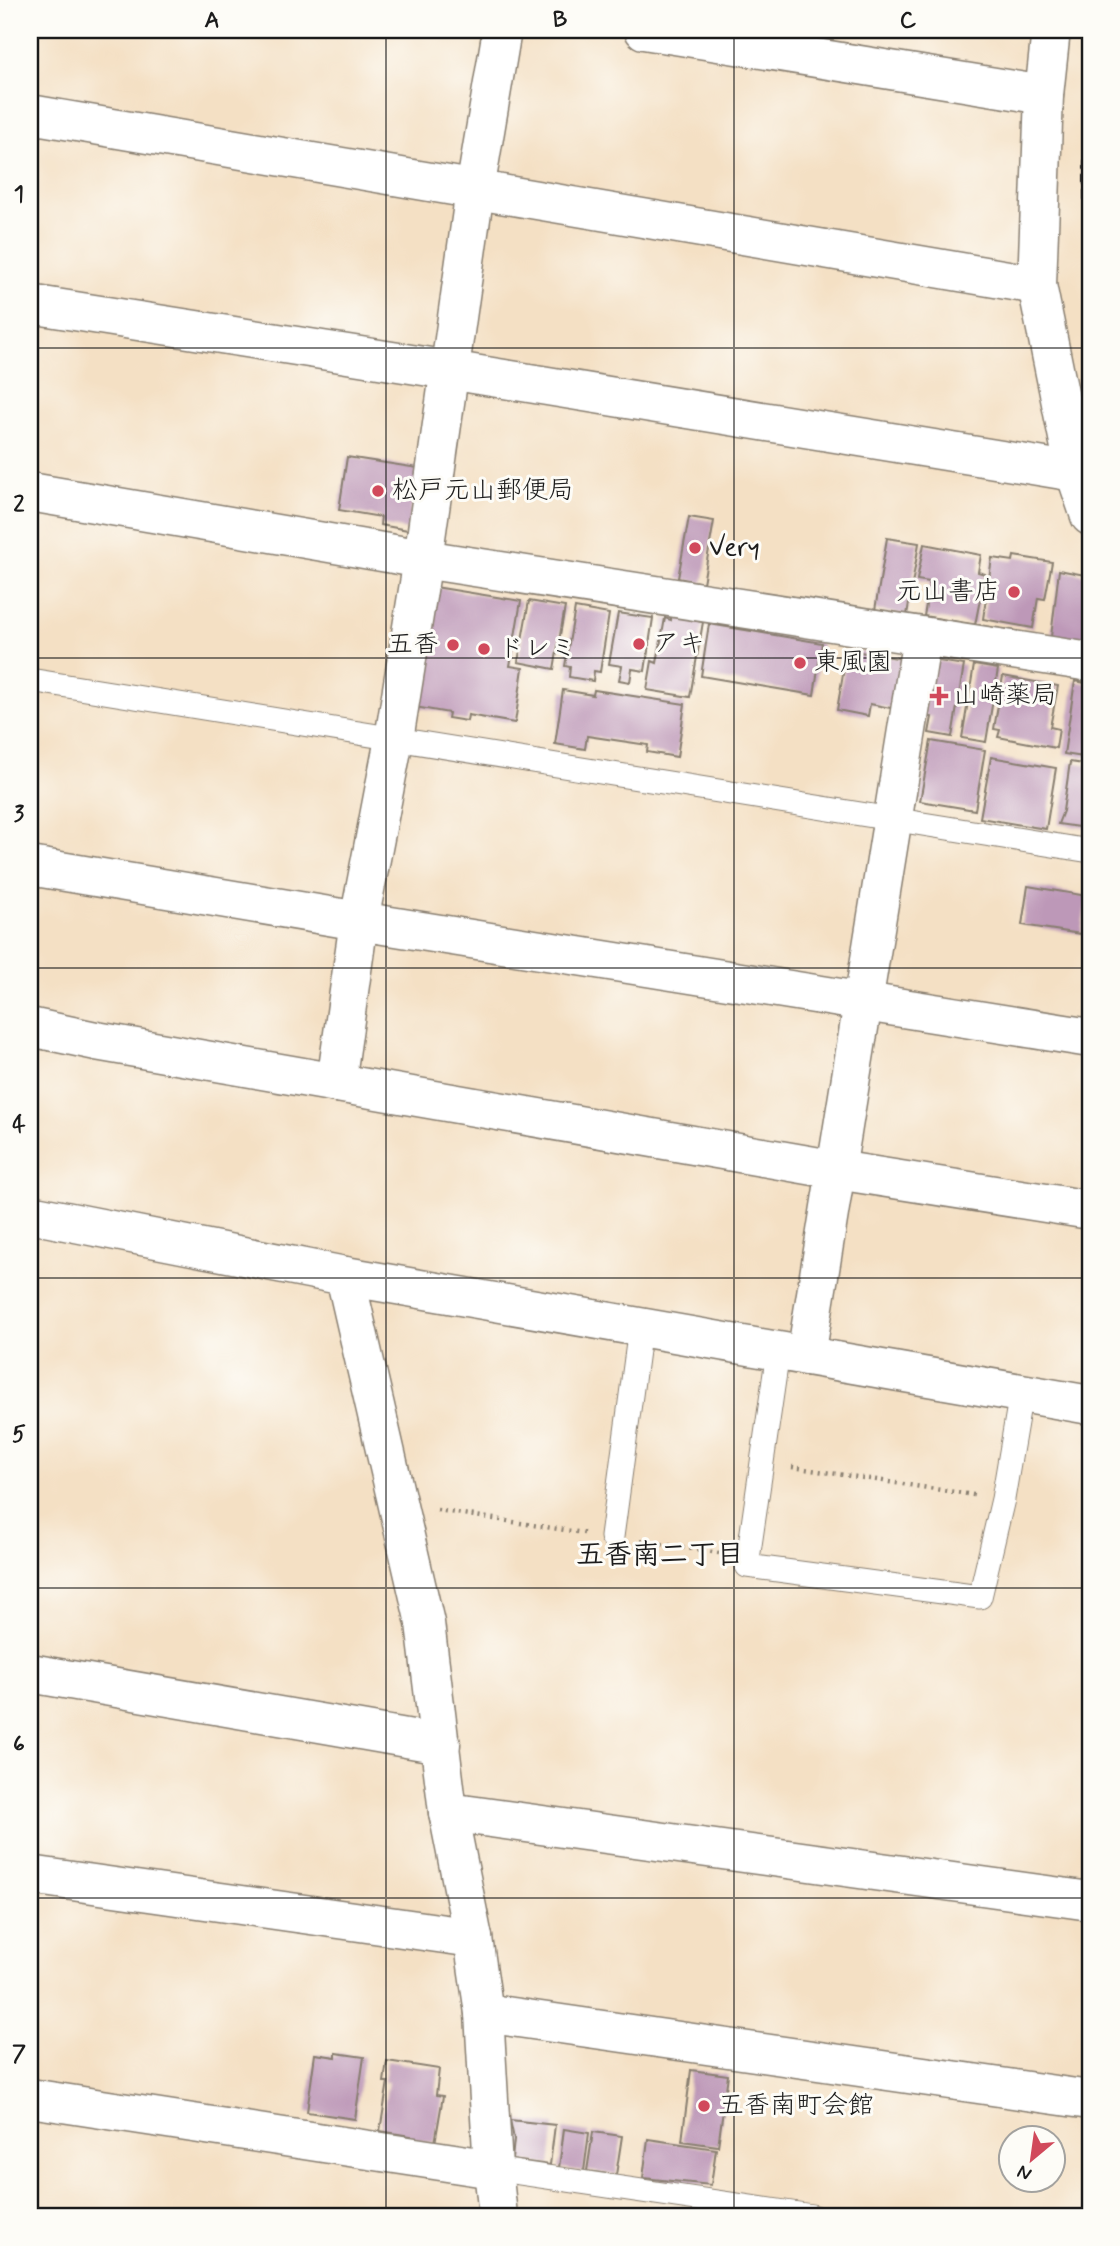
<svg xmlns="http://www.w3.org/2000/svg" width="1120" height="2246" viewBox="0 0 1120 2246" font-family="Mynerve,'Klee One',sans-serif">
<style>
.building{fill:#bd98b8}
.lines{fill:none;stroke-linecap:round;stroke-linejoin:round}
.service-casing{stroke:#887e70;stroke-width:25}
.minor-casing{stroke:#887e70;stroke-width:41}
.path{stroke:#887e70;stroke-width:4.5;stroke-dasharray:2 5;stroke-linecap:butt}
.service{stroke:#fff;stroke-width:23}
.minor{stroke:#fff;stroke-width:38}
.rail{stroke:#1c1c1c;stroke-width:5;stroke-dasharray:10 5;stroke-linecap:butt}
.grid{fill:none;stroke:#1c1c1c;stroke-width:2;stroke-opacity:0.55}
.poi-dot{fill:#d1495b;stroke:#fdfcf7;stroke-width:2.5}
.labels{text-anchor:middle;dominant-baseline:central;stroke-width:6;stroke-linejoin:round;paint-order:stroke}
.poi-label{font-size:26px;fill:#1c1c1c;stroke:#fdfcf7;text-anchor:start}
.neighbourhood-label{font-size:28px;font-weight:bold;fill:#1c1c1c;stroke:#fdfcf7}
.neatline{fill:none;stroke:#1c1c1c;stroke-width:2.5}
.grid-label{font-size:23px;text-anchor:middle;font-weight:bold;fill:#1c1c1c}
</style>
<rect width="100%" height="100%" fill="#fdfcf7"/>
<filter id="ink" filterUnits="userSpaceOnUse"><feTurbulence type="fractalNoise" baseFrequency=".0143" numOctaves="2"/><feDisplacementMap in="SourceGraphic" scale="14" xChannelSelector="R" yChannelSelector="G"/><feConvolveMatrix kernelMatrix="1 2 1 2 8 2 1 2 1" color-interpolation-filters="sRGB"/></filter>
<filter id="wash" filterUnits="userSpaceOnUse"><feTurbulence type="fractalNoise" baseFrequency=".00686" numOctaves="4" result="noise"/><feDisplacementMap in="SourceGraphic" scale="28" xChannelSelector="R" yChannelSelector="G"/><feGaussianBlur stdDeviation="1.57" result="paint"/><feColorMatrix in="noise" values="0 0 0 0 0 0 0 0 0 0 0 0 0 0 0 0 0 1.4 0 .05"/><feComposite in="paint" operator="in"/></filter>
<g filter="url(#wash)">
<rect width="100%" height="100%" fill="#f4e0c4"/>
<g id="blocks">
<g class="building">
<polygon points="347,457 418,468 408,530 380,525 381,517 339,510"/>
<polygon points="689,517 714,521 703,583 678,578"/>
<polygon points="887,538 919,543 907,615 875,610"/>
<polygon points="924,544 981,555 978,572 985,574 975,625 924,616 930,582 917,580"/>
<polygon points="1014,556 1052,562 1045,599 1038,598 1033,628 983,619 992,558 1013,561"/>
<polygon points="1059,570 1090,576 1090,644 1051,637"/>
<polygon points="435,587 521,601 510,666 523,668 515,723 468,715 467,721 448,718 449,713 415,707"/>
<polygon points="529,601 565,607 554,669 518,662"/>
<polygon points="575,608 609,614 600,672 594,671 593,681 569,677 570,667 565,666"/>
<polygon points="618,613 653,618 645,671 632,669 630,682 619,680 622,666 609,664"/>
<polygon points="671,616 703,622 690,697 647,690 652,661 657,663 665,618 671,620"/>
<polygon points="709,624 822,643 814,695 701,676"/>
<polygon points="847,650 904,659 896,709 870,704 868,716 837,710"/>
<polygon points="939,661 964,665 952,737 929,733 932,717 923,716 931,666"/>
<polygon points="974,665 998,669 986,742 962,738"/>
<polygon points="1003,676 1058,686 1050,727 1059,729 1056,748 998,737 1000,730 994,729"/>
<polygon points="1075,681 1090,684 1090,758 1064,754"/>
<polygon points="563,690 593,695 594,690 685,704 677,757 647,752 648,745 587,736 585,749 555,744"/>
<polygon points="931,741 985,750 975,810 920,801"/>
<polygon points="991,757 1056,768 1046,829 980,818"/>
<polygon points="1070,762 1090,765 1090,836 1084,835 1086,828 1058,824 1063,811"/>
<polygon points="1028,886 1087,896 1081,934 1022,925"/>
<polygon points="336,2053 364,2057 355,2119 307,2112 315,2054 336,2057"/>
<polygon points="387,2061 439,2069 436,2095 443,2096 435,2143 411,2139 411,2136 380,2131 388,2082 384,2082"/>
<polygon points="691,2070 728,2075 718,2146 682,2141"/>
<polygon points="510,2120 555,2125 550,2165 512,2160 514,2139"/>
<polygon points="564,2129 589,2133 584,2171 559,2168"/>
<polygon points="593,2132 622,2136 616,2175 587,2171"/>
<polygon points="648,2139 716,2149 711,2185 643,2178"/>
</g>
</g>
</g>
<g filter="url(#ink)">
<use href="#blocks" fill-opacity="0" stroke="#887e70" stroke-width="2"/>
<g class="lines">
<g class="service-casing">
<g id="service">
<polyline points="30,680 1090,851"/>
<polyline points="778,1352 747,1566 980,1597 1003,1499 1021,1393"/>
<polyline points="612,1537 640,1328"/>
<polyline points="493,2169 812,2216"/>
</g>
</g>
<g class="minor-casing">
<g id="minor">
<polyline points="644,30 1044,95"/>
<polyline points="1051,30 1044,95 1037,285 1075,472 1090,516"/>
<polyline points="30,114 1037,285"/>
<polyline points="30,304 449,370 1075,472"/>
<polyline points="30,492 423,559 1090,662"/>
<polyline points="30,866 359,921 1090,1038"/>
<polyline points="30,1027 96,1041 837,1170 1090,1210"/>
<polyline points="336,1083 359,921 394,739 423,559 475,190 502,30"/>
<polyline points="30,1214 345,1276"/>
<polyline points="806,1356 922,637"/>
<polyline points="30,1673 441,1744"/>
<polyline points="448,1812 1090,1901"/>
<polyline points="30,1875 473,1938"/>
<polyline points="484,2013 1090,2100"/>
<polyline points="30,2098 493,2169"/>
<polyline points="498,2216 493,2169 484,2013 473,1938 448,1812 425,1623 345,1276 1090,1405"/>
</g>
</g>
<g class="path">
<polyline points="792,1467 974,1495"/>
<polyline points="437,1510 584,1533"/>
<polyline points="641,1541 719,1553"/>
</g>
<use href="#service" class="service"/>
<use href="#minor" class="minor"/>
<path class="rail" d="M1090,85C1085,142 1083,208 1090,265"/>
</g>
</g>
<path class="grid" d="M386,30V2216M734,30V2216M30,348H1090M30,658H1090M30,968H1090M30,1278H1090M30,1588H1090M30,1898H1090"/>
<g class="poi-dot">
<circle cx="378" cy="491" r="7"/>
<circle cx="695" cy="548" r="7"/>
<circle cx="1014" cy="592" r="7"/>
<circle cx="639" cy="644" r="7"/>
<circle cx="453" cy="645" r="7"/>
<circle cx="484" cy="649" r="7"/>
<circle cx="800" cy="663" r="7"/>
<path d="M935.5 685.5h7v7h7v7h-7v7h-7v-7h-7v-7h7z"/>
<circle cx="704" cy="2106" r="7"/>
</g>
<g class="labels">
<g class="poi-label">
<text x="392" y="491">松戸元山郵便局</text>
<text x="709" y="548">Very</text>
<text x="1000" y="592" text-anchor="end">元山書店</text>
<text x="653" y="644">アキ</text>
<text x="439" y="645" text-anchor="end">五香</text>
<text x="498" y="649">ドレミ</text>
<text x="814" y="663">東風園</text>
<text x="953" y="696">山崎薬局</text>
<text x="718" y="2106">五香南町会館</text>
</g>
<g class="neighbourhood-label">
<text x="660" y="1555">五香南二丁目</text>
</g>
</g>
<rect width="1120" height="2246" fill="none" stroke="#fdfcf7" stroke-width="77"/>
<g transform="translate(1032 2159) rotate(209)"><circle r="33" fill="#fdfcf7" stroke="#a3a29f" stroke-width="2"/>
<path d="M0-5L12 26L0 18L-12 26Z" fill="#d1495b"/>
<text y="-10" font-size="19" font-weight="bold" text-anchor="middle" fill="#1c1c1c">N</text>
</g>
<rect x="38" y="38" width="1044" height="2170" class="neatline"/>
<g class="grid-label">
<text x="212" y="27">A</text>
<text x="560" y="27">B</text>
<text x="908" y="27">C</text>
<text x="19" y="201">1</text>
<text x="19" y="511">2</text>
<text x="19" y="821">3</text>
<text x="19" y="1131">4</text>
<text x="19" y="1441">5</text>
<text x="19" y="1751">6</text>
<text x="19" y="2061">7</text>
</g>
</svg>
